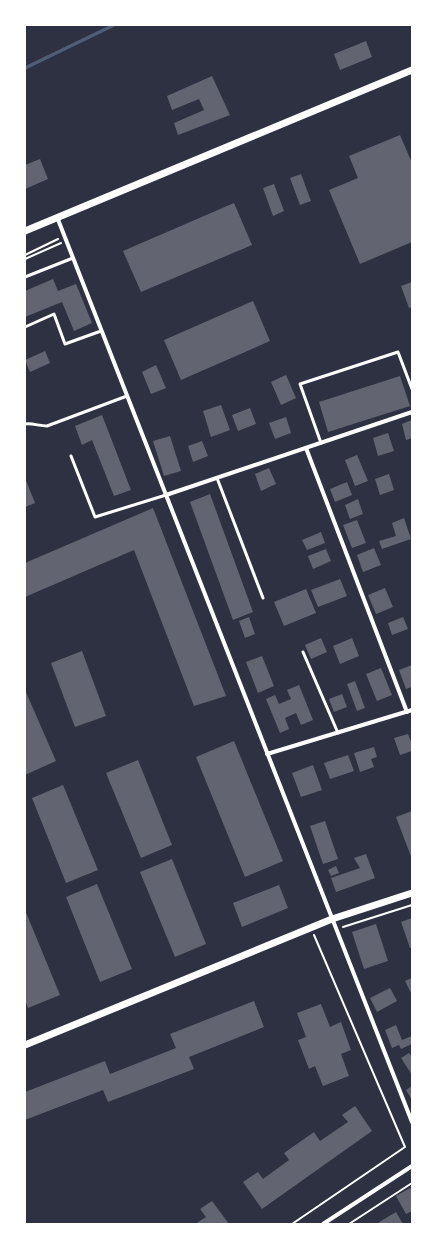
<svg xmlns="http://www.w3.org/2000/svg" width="437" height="1249" viewBox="0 0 437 1249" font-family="Overpass,sans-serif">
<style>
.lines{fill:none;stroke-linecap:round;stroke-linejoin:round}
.stream{stroke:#4f5d75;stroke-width:3.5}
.building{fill:#626471}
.path{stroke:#fff;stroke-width:2}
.service{stroke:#fff;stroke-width:3}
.minor{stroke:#fff;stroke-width:4}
.tertiary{stroke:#fff;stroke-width:7}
</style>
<rect width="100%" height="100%" fill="#2d3142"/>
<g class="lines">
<polyline class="stream" points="25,68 114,25"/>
</g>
<g class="building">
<polygon points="366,41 372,57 340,70 334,54"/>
<polygon points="212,76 230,115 178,135 174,123 204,110 199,99 172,110 167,96"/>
<polygon points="400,135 412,163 412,242 360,264 329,190 358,178 349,156"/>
<polygon points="40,159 48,179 25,189 25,165"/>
<polygon points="301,174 311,201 300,205 290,178"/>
<polygon points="274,184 284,211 273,216 263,188"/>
<polygon points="234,203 252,245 141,292 123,251"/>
<polygon points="53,279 58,291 76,284 92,323 74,331 62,302 25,317 25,291"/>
<polygon points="412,282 412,307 409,308 401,286"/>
<polygon points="253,301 270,341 181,380 164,340"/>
<polygon points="45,351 50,363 30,372 25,360"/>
<polygon points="156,365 166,388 151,394 142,372"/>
<polygon points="286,375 296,398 281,405 271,382"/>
<polygon points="400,376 410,406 328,432 319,402"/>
<polygon points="221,405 230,430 211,437 203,411"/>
<polygon points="250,408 256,424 238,431 232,415"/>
<polygon points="102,415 131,490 114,496 92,440 82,445 75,426"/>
<polygon points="286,417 291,433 275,439 269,423"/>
<polygon points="412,420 412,438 406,440 402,424"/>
<polygon points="388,433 394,451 378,456 373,438"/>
<polygon points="170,436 181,471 164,476 153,441"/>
<polygon points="202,441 208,456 193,462 188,446"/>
<polygon points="357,455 368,481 355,486 345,460"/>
<polygon points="269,468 276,484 261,491 255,474"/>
<polygon points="389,474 394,490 380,495 375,479"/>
<polygon points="25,478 35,503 25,507"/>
<polygon points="347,482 352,495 335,502 330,489"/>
<polygon points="210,494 253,612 233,620 190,502"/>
<polygon points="358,499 363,514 350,519 345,505"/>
<polygon points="153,508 226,696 194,706 134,550 25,597 25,563"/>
<polygon points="404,518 411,539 382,549 379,541 396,536 392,523"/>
<polygon points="357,520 366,543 352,548 343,525"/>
<polygon points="321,532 325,543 307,550 302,540"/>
<polygon points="374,548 381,565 363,572 357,555"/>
<polygon points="326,549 331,561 313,569 308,556"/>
<polygon points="340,579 347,596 318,607 311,590"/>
<polygon points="385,588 393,607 376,614 368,595"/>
<polygon points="306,589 316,613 284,626 274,602"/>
<polygon points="249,617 255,634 245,638 239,621"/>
<polygon points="403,617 408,629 392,635 388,623"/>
<polygon points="321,638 327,652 311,659 305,645"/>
<polygon points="352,638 359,656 340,664 333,646"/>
<polygon points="82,651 106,716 75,727 51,663"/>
<polygon points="262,656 274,686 258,693 246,662"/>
<polygon points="412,665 412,687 406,689 399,670"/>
<polygon points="381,668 392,695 377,701 366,674"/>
<polygon points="355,681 365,708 357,711 347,684"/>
<polygon points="299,685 313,720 301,725 296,713 285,718 289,729 280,733 266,699 275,695 279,704 291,699 287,690"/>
<polygon points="25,690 56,761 25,775"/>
<polygon points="342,694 347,707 334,712 329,699"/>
<polygon points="408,734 412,744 412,751 400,755 394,738"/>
<polygon points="234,741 283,861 245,877 196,757"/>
<polygon points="374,747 377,757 371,759 374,767 360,772 354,753"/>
<polygon points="348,755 354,771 330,779 324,763"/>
<polygon points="138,760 172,845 141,858 106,773"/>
<polygon points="313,765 322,790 301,797 292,773"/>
<polygon points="63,785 98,870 66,883 32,798"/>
<polygon points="412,811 412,859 396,817"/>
<polygon points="325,821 338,859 323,864 310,826"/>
<polygon points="366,854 375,878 336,892 331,878 360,868 354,858"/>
<polygon points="172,859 206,944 175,957 140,872"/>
<polygon points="336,866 339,873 331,876 328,870"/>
<polygon points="97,884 132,969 100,982 66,897"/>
<polygon points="279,885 288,908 242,927 233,903"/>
<polygon points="25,910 60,995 28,1008 25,1000"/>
<polygon points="412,918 412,948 410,948 401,922"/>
<polygon points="376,924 388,961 364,969 352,932"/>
<polygon points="412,978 412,995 405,981"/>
<polygon points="390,988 397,1001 377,1012 370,998"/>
<polygon points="254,1001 264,1027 189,1057 194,1069 108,1102 103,1090 25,1120 25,1092 105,1061 110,1074 176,1048 170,1034"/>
<polygon points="321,1004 330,1027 341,1022 351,1050 341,1054 349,1076 323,1086 315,1066 309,1069 298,1040 306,1037 297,1013"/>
<polygon points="396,1025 402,1040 412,1036 412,1044 401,1049 399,1045 392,1048 385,1030"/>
<polygon points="409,1053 412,1057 412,1075 401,1058"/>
<polygon points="412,1086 412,1100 406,1090"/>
<polygon points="355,1106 372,1131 262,1209 243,1182 258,1172 263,1179 289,1160 284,1153 314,1132 320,1141 348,1122 342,1115"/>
<polygon points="412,1187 412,1211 406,1214 396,1196"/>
<polygon points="212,1201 229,1224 195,1224 206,1217 200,1209"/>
<polygon points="396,1212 403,1224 376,1224"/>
</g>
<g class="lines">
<g class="path">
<polyline points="25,255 58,239"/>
<polyline points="25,259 61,243"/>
<polyline points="343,927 412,905"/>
<polyline points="292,1224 405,1147 314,935"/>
<polyline points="349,1224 412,1183"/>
</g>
<g class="service">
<polyline points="25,277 73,258"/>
<polyline points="25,327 54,314 65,344 101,331"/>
<path d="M25,424C33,423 39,426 47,426L127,396"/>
<polyline points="321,443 300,384 398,352 412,389"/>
<polyline points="71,456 95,517 166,495"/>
<polyline points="217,478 263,598"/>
<polyline points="303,652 338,733"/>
</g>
<g class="minor">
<polyline points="57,217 412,1122"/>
<polyline points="306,448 407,712"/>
<polyline points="166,495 412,412"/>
<polyline points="267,754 412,710"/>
<polyline points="323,1224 412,1166"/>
</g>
<g class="tertiary">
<polyline points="25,231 412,70"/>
<polyline points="25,1045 332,919 412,893"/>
</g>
</g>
<rect width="437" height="1249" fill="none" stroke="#ffffff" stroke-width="52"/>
</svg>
